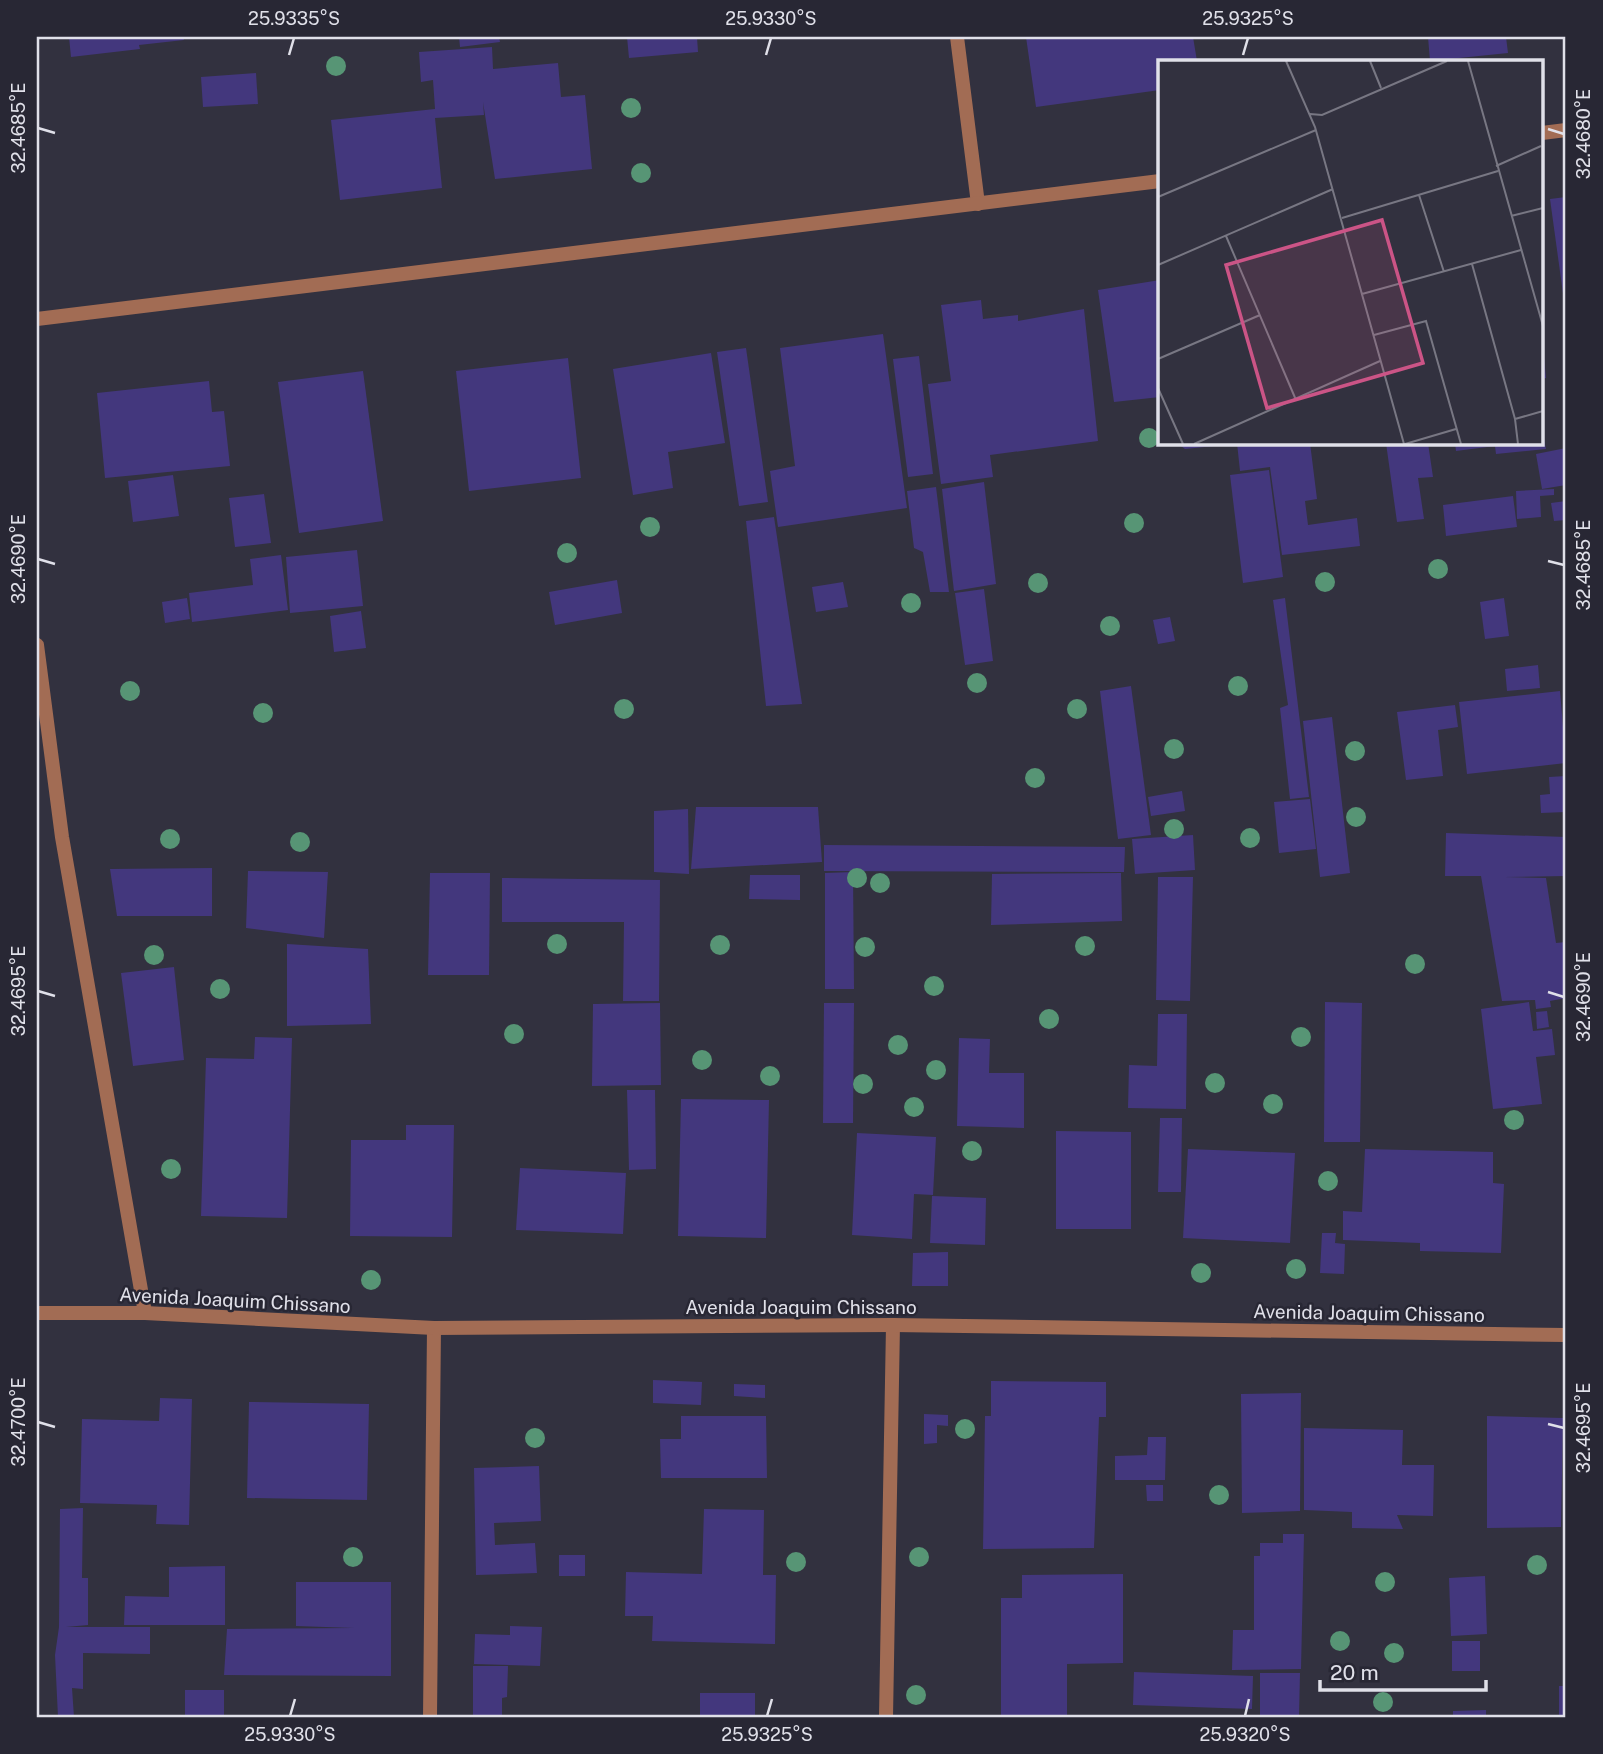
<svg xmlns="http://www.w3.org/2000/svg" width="1603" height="1754" viewBox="0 0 1603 1754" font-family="'Public Sans',sans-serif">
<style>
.building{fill:#43377d}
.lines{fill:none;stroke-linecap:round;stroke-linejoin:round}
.minor{stroke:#a26c54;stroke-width:14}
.tertiary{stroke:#a26c54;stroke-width:14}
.tree{fill:#579575}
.ticks{fill:none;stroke:#e0e0e9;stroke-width:2.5}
.labels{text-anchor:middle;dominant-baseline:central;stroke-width:5;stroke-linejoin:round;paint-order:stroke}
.street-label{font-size:19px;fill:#e0e0e9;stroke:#282734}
.inset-road{fill:none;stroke:#787783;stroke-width:2}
.view{fill:#cb5486;fill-opacity:0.15;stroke:#cb5486;stroke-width:3.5}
.inset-edge{fill:none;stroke:#e0e0e9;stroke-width:3.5}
.neatline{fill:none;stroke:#e0e0e9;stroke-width:2.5}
.ticks-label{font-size:18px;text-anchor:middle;fill:#e0e0e9}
</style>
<rect width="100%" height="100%" fill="#32313f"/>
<g class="building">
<polygon points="69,37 183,37 184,40 139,45 140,49 71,57"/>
<polygon points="459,37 499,37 500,42 460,47"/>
<polygon points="627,37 697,37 698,52 629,58"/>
<polygon points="1026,37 1193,37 1197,61 1160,61 1160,90 1036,107"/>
<polygon points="1428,37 1506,37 1508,53 1430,61"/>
<polygon points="492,47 493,69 558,63 561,97 585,95 592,169 495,179 483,102 484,115 435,118 442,188 340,200 331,120 435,109 433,80 421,82 419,52"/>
<polygon points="256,73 258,104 203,107 201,77"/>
<polygon points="1566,197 1566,308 1565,308 1550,199"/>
<polygon points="1160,280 1160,397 1114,402 1098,290"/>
<polygon points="981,300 983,319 1018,315 1018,321 1084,309 1098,441 990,455 993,477 941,484 928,384 951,381 941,305"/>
<polygon points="883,334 907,508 778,527 770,471 795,466 780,348"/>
<polygon points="1542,338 1546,378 1542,379"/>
<polygon points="746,348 768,502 739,506 717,352"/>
<polygon points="711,353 725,443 668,452 673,488 633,495 613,369"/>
<polygon points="919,356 933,474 908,477 893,359"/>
<polygon points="568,358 581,478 469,491 456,371"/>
<polygon points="363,371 383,521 299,533 278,382"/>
<polygon points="209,381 212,412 224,411 230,466 105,478 97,393"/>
<polygon points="1542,431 1546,449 1496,454 1495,446 1456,451 1455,443 1542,443"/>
<polygon points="1177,443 1224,443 1224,445 1185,449"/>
<polygon points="1237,443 1310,443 1317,499 1305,501 1308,525 1357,518 1360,546 1282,555 1270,467 1240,471"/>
<polygon points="1386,443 1428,443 1433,477 1418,478 1424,519 1397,522"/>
<polygon points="1566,448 1566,485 1542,489 1536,454"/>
<polygon points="1269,470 1283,577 1243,583 1230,475"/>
<polygon points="173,475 179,516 133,522 128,481"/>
<polygon points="984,482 996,584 954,591 942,489"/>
<polygon points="936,487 949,592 930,592 923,552 914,548 907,491"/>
<polygon points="1554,489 1554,495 1540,496 1541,517 1517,519 1516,491"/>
<polygon points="264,494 271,543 235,547 229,498"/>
<polygon points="1513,496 1517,527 1446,536 1443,505"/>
<polygon points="1566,501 1566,520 1554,521 1551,503"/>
<polygon points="774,517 802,704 766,706 746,521"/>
<polygon points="357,550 363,606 290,613 286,557"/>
<polygon points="281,555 288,610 192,622 189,593 253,585 250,559"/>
<polygon points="617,580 622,613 555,625 549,592"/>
<polygon points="843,582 848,607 816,612 812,587"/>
<polygon points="984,589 993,661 965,665 955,593"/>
<polygon points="187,598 190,619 165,623 162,602"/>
<polygon points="1285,598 1309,797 1290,799 1280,708 1288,705 1273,600"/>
<polygon points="1504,598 1509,636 1485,639 1480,602"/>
<polygon points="361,611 366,648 334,652 330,616"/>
<polygon points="1170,617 1175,641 1158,644 1153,620"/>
<polygon points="1538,665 1540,688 1507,691 1505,669"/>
<polygon points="1131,686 1151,835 1118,839 1100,691"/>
<polygon points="1560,691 1566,763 1467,774 1459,702"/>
<polygon points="1455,705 1458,727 1438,730 1443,776 1406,780 1397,712"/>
<polygon points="1332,717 1350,873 1320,877 1303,721"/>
<polygon points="1566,776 1566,812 1541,813 1540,795 1550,794 1549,777"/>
<polygon points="1182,791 1185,811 1151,816 1148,797"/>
<polygon points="1310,799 1316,849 1279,853 1274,802"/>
<polygon points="696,807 818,807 822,862 691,869"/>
<polygon points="688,809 689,874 654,872 654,811"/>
<polygon points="1446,833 1566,837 1566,876 1504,877 1546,878 1556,943 1566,942 1566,998 1550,1001 1551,1007 1536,1009 1535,1000 1502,1001 1481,876 1445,876"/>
<polygon points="1193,835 1195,870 1135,874 1132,839"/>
<polygon points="824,845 1125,847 1124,872 824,871"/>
<polygon points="212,868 212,916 117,916 110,869"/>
<polygon points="248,871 328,872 324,938 246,928"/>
<polygon points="853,872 854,989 825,989 825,873"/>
<polygon points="430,873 490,873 489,975 428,975"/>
<polygon points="1121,873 1122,921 991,925 992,874"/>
<polygon points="750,875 800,875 800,900 749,899"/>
<polygon points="1158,877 1193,877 1190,1001 1156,1000"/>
<polygon points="502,878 660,880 659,1001 623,1001 624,922 502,922"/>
<polygon points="287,944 368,949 371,1024 287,1026"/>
<polygon points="174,967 184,1060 133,1066 121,973"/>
<polygon points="1325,1002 1362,1003 1360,1142 1324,1142"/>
<polygon points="1529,1002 1533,1031 1552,1029 1555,1055 1536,1057 1542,1104 1493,1109 1481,1009"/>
<polygon points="660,1003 661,1085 592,1086 593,1004"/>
<polygon points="824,1003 854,1003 853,1123 823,1123"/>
<polygon points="1547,1011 1549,1027 1537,1029 1536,1012"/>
<polygon points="1158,1014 1187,1014 1186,1109 1128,1108 1129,1065 1157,1066"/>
<polygon points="255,1037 292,1038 287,1218 201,1216 206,1058 254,1059"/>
<polygon points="959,1038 990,1039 989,1073 1024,1073 1024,1128 957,1126"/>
<polygon points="627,1090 655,1090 656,1169 629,1170"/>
<polygon points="681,1099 769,1100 766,1238 678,1236"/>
<polygon points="1160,1118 1182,1118 1181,1192 1158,1192"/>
<polygon points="406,1125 454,1125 452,1237 350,1236 351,1140 406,1140"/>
<polygon points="1056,1131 1131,1132 1131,1229 1056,1229"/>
<polygon points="857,1133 936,1137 933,1195 914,1194 912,1239 852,1235"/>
<polygon points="1188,1149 1295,1153 1290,1243 1183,1238"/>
<polygon points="1365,1149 1493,1152 1493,1183 1504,1184 1501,1253 1420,1251 1420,1243 1343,1240 1343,1211 1362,1212"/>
<polygon points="520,1168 626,1173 623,1234 516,1230"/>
<polygon points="932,1196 986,1198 985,1245 930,1243"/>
<polygon points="1322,1233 1336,1233 1335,1243 1345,1244 1344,1274 1320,1273"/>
<polygon points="948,1252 948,1286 912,1286 913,1253"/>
<polygon points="653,1380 702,1382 701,1405 653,1403"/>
<polygon points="991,1381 1106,1382 1106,1417 1099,1417 1094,1548 983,1549 985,1416 991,1416"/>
<polygon points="734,1384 765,1385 765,1398 734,1396"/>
<polygon points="1301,1393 1300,1511 1242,1513 1241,1394"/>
<polygon points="160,1398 192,1399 189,1525 156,1524 157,1505 80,1503 82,1419 159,1421"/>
<polygon points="249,1402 369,1404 367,1500 247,1498"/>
<polygon points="924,1414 948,1415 948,1426 937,1425 937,1443 924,1444"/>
<polygon points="681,1416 766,1416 767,1478 661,1478 660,1439 681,1439"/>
<polygon points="1487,1416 1563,1418 1561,1527 1487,1528"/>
<polygon points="1304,1428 1403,1430 1402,1465 1434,1465 1433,1516 1397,1515 1403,1529 1352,1528 1352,1512 1304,1510"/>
<polygon points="1148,1437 1166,1437 1165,1480 1115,1480 1115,1456 1147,1455"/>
<polygon points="539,1466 541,1521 494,1523 495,1545 535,1543 537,1573 476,1575 474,1468"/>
<polygon points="1146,1485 1163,1485 1163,1501 1147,1501"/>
<polygon points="83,1508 82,1578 88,1578 88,1625 66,1627 150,1627 150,1654 83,1653 83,1689 72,1688 74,1717 58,1717 55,1655 59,1627 60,1509"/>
<polygon points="704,1509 764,1510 763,1575 776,1575 775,1644 652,1641 653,1616 625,1616 626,1572 702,1574"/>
<polygon points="1283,1534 1304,1534 1301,1669 1232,1670 1233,1630 1254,1630 1254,1556 1260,1556 1260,1543 1283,1543"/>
<rect x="559" y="1555" width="26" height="21"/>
<polygon points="225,1566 225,1625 124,1625 125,1596 169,1597 169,1567"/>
<polygon points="1123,1574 1123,1663 1067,1664 1067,1717 1001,1717 1001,1598 1022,1598 1022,1575"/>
<polygon points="1485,1576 1487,1634 1451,1636 1449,1578"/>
<polygon points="296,1582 391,1582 391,1676 224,1675 227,1629 354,1628 296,1626"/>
<polygon points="510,1626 542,1627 540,1666 474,1664 475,1634 510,1635"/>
<rect x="1452" y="1641" width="28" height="30"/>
<polygon points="473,1666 508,1666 507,1697 502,1698 502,1717 473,1717"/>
<polygon points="1134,1672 1253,1676 1252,1709 1133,1705"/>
<polygon points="1260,1673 1300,1673 1299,1717 1260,1717"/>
<rect x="1559" y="1686" width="7" height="31"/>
<rect x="185" y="1690" width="39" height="27"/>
<rect x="700" y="1693" width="55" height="24"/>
<polygon points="1486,1710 1486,1717 1453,1717 1453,1711"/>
</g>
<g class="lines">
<g class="minor">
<polyline points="957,37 978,204"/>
<polyline points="1542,133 1566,130"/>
<polyline points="37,319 1160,181"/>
<polyline points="37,645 62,837 145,1313"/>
<polyline points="430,1717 434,1328"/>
<polyline points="886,1717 893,1325"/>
</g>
<polyline class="tertiary" points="37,1313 145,1313 434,1328 893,1325 1566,1335"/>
</g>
<g class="tree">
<circle cx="336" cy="66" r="10"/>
<circle cx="631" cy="108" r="10"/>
<circle cx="641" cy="173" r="10"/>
<circle cx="1149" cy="438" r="10"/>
<circle cx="1134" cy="523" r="10"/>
<circle cx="650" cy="527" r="10"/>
<circle cx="567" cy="553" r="10"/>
<circle cx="1438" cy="569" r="10"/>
<circle cx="1325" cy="582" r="10"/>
<circle cx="1038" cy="583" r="10"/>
<circle cx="911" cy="603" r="10"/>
<circle cx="1110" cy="626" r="10"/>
<circle cx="977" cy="683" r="10"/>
<circle cx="1238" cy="686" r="10"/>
<circle cx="130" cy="691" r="10"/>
<circle cx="624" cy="709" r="10"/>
<circle cx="1077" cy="709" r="10"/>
<circle cx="263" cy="713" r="10"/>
<circle cx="1174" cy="749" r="10"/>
<circle cx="1355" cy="751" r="10"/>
<circle cx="1035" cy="778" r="10"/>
<circle cx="1356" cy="817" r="10"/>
<circle cx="1174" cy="829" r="10"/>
<circle cx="1250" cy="838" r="10"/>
<circle cx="170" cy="839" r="10"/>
<circle cx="300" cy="842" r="10"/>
<circle cx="857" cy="878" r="10"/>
<circle cx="880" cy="883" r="10"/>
<circle cx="557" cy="944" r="10"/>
<circle cx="720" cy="945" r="10"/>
<circle cx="1085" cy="946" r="10"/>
<circle cx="865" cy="947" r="10"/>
<circle cx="154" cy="955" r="10"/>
<circle cx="1415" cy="964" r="10"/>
<circle cx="934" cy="986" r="10"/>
<circle cx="220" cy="989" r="10"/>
<circle cx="1049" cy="1019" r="10"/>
<circle cx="514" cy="1034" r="10"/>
<circle cx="1301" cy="1037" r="10"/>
<circle cx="898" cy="1045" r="10"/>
<circle cx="702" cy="1060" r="10"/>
<circle cx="936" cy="1070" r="10"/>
<circle cx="770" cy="1076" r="10"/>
<circle cx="1215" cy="1083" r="10"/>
<circle cx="863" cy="1084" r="10"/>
<circle cx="1273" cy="1104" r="10"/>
<circle cx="914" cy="1107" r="10"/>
<circle cx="1514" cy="1120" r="10"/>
<circle cx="972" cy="1151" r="10"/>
<circle cx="171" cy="1169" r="10"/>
<circle cx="1328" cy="1181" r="10"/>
<circle cx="1296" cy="1269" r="10"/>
<circle cx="1201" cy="1273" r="10"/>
<circle cx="371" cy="1280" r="10"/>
<circle cx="965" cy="1429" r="10"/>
<circle cx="535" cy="1438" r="10"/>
<circle cx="1219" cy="1495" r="10"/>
<circle cx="353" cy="1557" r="10"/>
<circle cx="919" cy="1557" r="10"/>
<circle cx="796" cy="1562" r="10"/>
<circle cx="1537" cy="1565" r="10"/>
<circle cx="1385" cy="1582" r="10"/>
<circle cx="1340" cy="1641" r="10"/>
<circle cx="1394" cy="1653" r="10"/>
<circle cx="916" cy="1695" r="10"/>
<circle cx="1383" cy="1702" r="10"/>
</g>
<path class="ticks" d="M289,55L294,38M766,55L771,38M1243,55L1248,38M38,128L55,133M1548,129L1564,134M38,559L55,564M1548,561L1564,565M38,991L55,996M1548,992L1564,997M38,1422L55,1427M1548,1424L1564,1428M290,1716L295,1699M767,1716L772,1699M1245,1716L1249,1699"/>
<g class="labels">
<g class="street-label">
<text transform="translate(235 1300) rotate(3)">Avenida Joaquim Chissano</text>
<text x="801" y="1307">Avenida Joaquim Chissano</text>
<text transform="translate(1369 1313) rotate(1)">Avenida Joaquim Chissano</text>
</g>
</g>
<g transform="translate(1158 60)">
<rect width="385" height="385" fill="#32313f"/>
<path class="inset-road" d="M128,1L157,67L246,384M212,1L223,28M310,1L385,266M152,54L164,55L289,1M338,106L383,86M261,135L286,212M0,137L158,70M353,156L385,148M184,158L340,111M68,176L138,340M314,204L357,359L360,384M0,205L175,129M204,234L363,190M216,275L268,261L303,384M0,299L102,255M0,328L25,384M357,359L385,351M36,384L222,301M247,384L298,369"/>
<path class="view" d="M224,160L265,303L109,348L68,205Z"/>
<rect width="385" height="385" class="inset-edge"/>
</g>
<rect width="1603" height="1754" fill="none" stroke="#282734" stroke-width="77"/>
<path d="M1320 1680v10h166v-10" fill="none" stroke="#e0e0e9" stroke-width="3.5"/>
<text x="1330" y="1680" font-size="21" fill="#e0e0e9" stroke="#282734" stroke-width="5" paint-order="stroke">20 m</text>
<rect x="38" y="38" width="1526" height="1678" class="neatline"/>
<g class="ticks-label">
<text x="294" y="25">25.9335°S</text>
<text x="771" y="25">25.9330°S</text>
<text x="1248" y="25">25.9325°S</text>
<text transform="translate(19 128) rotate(-90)" y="6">32.4685°E</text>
<text transform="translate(1584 134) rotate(-90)" y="6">32.4680°E</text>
<text transform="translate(19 559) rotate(-90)" y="6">32.4690°E</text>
<text transform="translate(1584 565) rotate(-90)" y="6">32.4685°E</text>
<text transform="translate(19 991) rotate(-90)" y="6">32.4695°E</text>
<text transform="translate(1584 997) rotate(-90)" y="6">32.4690°E</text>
<text transform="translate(19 1422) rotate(-90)" y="6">32.4700°E</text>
<text transform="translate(1584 1428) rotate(-90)" y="6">32.4695°E</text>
<text x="290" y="1741">25.9330°S</text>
<text x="767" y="1741">25.9325°S</text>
<text x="1245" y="1741">25.9320°S</text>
</g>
</svg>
